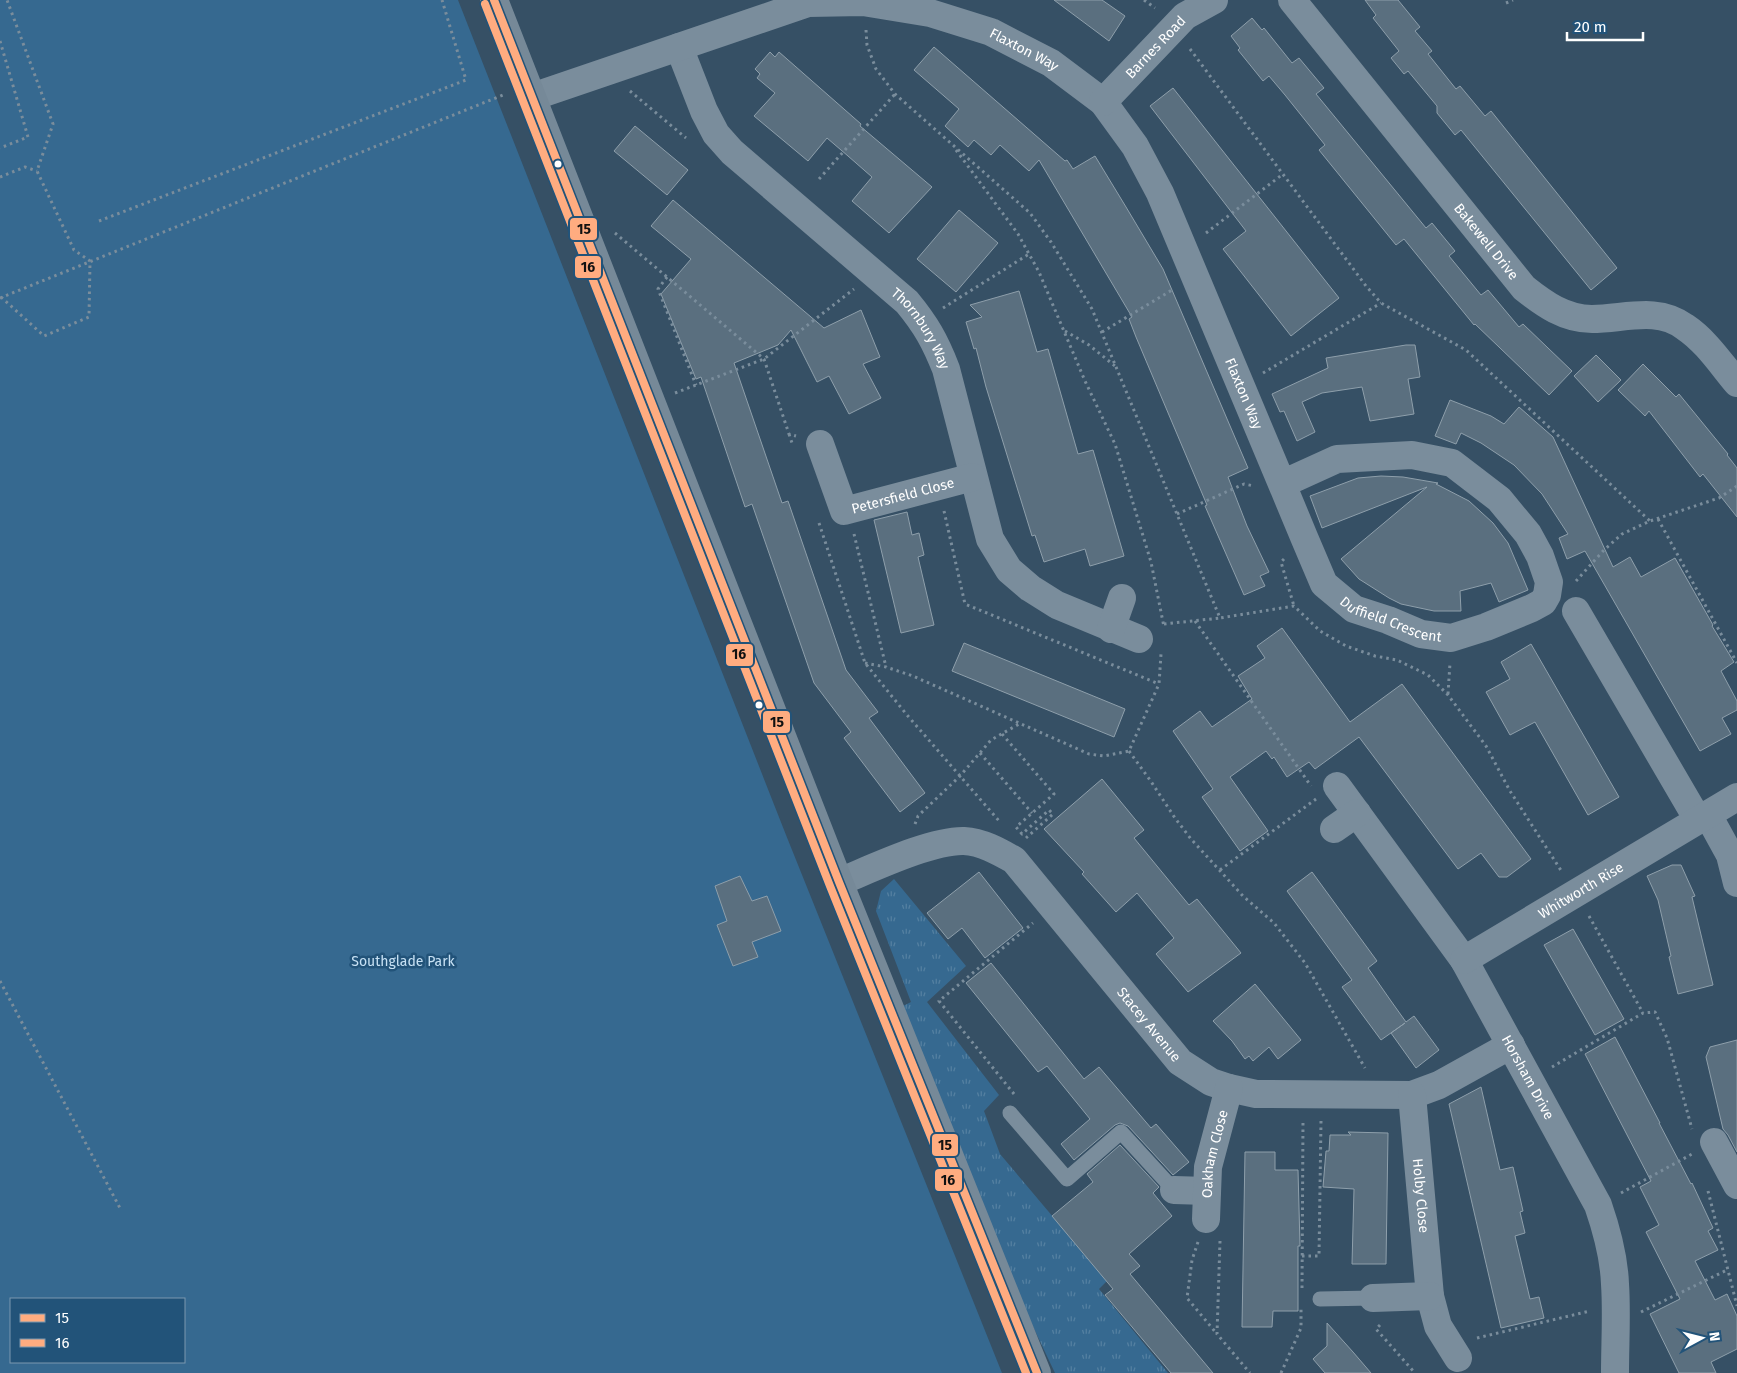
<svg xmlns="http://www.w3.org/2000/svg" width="1737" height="1373" viewBox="0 0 1737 1373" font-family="'Fira Sans',sans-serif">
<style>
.grass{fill:url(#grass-tufts)}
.park{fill:#366990;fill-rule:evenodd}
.building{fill:#5a6f7f;stroke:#8e9fab}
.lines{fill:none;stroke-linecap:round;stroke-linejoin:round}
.path{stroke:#7a8d9c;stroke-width:3;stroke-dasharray:2.5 4;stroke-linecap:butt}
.lane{stroke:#7a8d9c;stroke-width:15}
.street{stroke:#7a8d9c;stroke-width:28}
.secondary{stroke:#768998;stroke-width:28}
.bus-1-casing{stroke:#225379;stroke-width:11}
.bus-2-casing{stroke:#225379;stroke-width:11}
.bus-1{stroke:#ffac80;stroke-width:8}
.bus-2{stroke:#ffac80;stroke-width:8}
.bus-dot{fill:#fff;stroke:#225379;stroke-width:2}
.labels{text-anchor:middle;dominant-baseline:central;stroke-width:5;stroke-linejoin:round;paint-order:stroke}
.street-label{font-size:14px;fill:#fff;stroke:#225379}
.park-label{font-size:14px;fill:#c7e1f4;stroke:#225379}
.line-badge{stroke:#225379;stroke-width:2}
.pale-badge-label{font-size:14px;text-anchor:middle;font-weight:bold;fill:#111}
</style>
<defs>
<pattern id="grass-tufts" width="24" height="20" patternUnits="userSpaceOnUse" patternTransform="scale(1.25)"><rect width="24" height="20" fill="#366990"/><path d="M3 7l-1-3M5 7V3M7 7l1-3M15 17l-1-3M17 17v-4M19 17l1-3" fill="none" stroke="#5480a1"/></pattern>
</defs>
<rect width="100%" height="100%" fill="#365065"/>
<polygon class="grass" points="894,879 966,966 927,1002 999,1095 984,1111 1000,1154 1107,1281 1099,1289 1168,1373 1055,1373 1001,1259 901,1007 911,1002 876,911 881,891"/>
<path class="park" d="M0,0H458L786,835L1002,1373H0ZM11,1299H184V1362H11Z"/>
<g class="building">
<polygon points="1054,0 1102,0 1125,16 1109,41"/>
<polygon points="1365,0 1398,0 1420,27 1415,31 1432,51 1428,54 1456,89 1460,86 1485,116 1491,111 1617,268 1591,290 1461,130 1455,135 1437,113 1437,106 1408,71 1404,74 1391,58 1399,51 1373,18 1376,15"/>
<polygon points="1252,18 1262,30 1264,28 1292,63 1299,58 1324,88 1316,94 1426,228 1432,223 1455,251 1449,256 1481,295 1488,290 1519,327 1523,324 1572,371 1549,395 1475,324 1474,325 1404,239 1396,245 1319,150 1325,145 1285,95 1269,76 1263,81 1238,50 1240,48 1231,36"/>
<polygon points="934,47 1065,161 1067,160 1073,169 1095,156 1126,207 1163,269 1248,468 1228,477 1247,526 1269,572 1260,576 1265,586 1244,595 1205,506 1207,505 1136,337 1129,319 1132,317 1039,160 1029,171 1000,145 991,155 974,140 968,147 945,126 959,109 914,70"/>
<polygon points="770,52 775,57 779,52 861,124 860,126 932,187 889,233 852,201 872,177 848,156 827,138 808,161 754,116 775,93 757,78 760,74 755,69"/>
<polygon points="1173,88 1339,298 1291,336 1223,249 1246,231 1150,106"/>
<polygon points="635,126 688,170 667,195 614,151"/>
<polygon points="673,200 824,328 861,310 880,357 863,364 881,398 849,414 829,376 817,382 791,330 778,345 734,363 782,503 788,501 846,670 878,712 869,718 925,793 900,812 844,738 851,732 814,683 752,504 745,507 701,377 696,379 661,294 691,259 651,226"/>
<polygon points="959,210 998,243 956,292 917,259"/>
<polygon points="1019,291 1037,352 1048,349 1078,454 1093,450 1124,556 1090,566 1085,549 1044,562 1035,535 1032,536 986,387 976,348 974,349 966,322 982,317 970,305"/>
<polygon points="1406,345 1415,345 1420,377 1408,379 1414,414 1370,421 1362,387 1322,393 1302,402 1315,432 1297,441 1284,411 1280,412 1272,394 1328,368 1326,358"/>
<polygon points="1596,355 1621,380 1598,402 1574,376"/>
<polygon points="1643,364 1676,397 1679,394 1728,454 1727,455 1737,468 1737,517 1703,474 1700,477 1649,411 1645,416 1618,390"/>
<polygon points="1450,400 1491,416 1504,424 1519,407 1553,437 1613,567 1630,557 1641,577 1675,558 1713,625 1712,626 1734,662 1721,671 1737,701 1737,710 1722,718 1731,734 1700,751 1585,551 1567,559 1559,538 1568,534 1542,494 1514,465 1481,443 1461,433 1456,444 1435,436"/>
<polygon points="1381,476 1403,477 1438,483 1436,484 1469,501 1493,523 1508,543 1528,590 1499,602 1491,583 1460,591 1461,611 1434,611 1401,604 1389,598 1359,579 1341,559 1427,487 1322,528 1310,496 1358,478"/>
<polygon points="907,512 912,535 919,533 924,555 918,557 934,625 901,633 874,520"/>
<polygon points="1282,628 1350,722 1402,684 1531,859 1507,877 1499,877 1481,853 1458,869 1359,737 1315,769 1309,762 1287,777 1274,757 1272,759 1266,751 1230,777 1268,831 1240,851 1202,797 1213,789 1173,731 1200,711 1212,727 1252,699 1238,676 1265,658 1257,646"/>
<polygon points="964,643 1125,709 1114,737 952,671"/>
<polygon points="1531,644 1619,797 1588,815 1535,722 1510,735 1486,692 1510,679 1501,662"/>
<polygon points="1102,779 1144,830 1134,838 1189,905 1197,899 1241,953 1188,992 1156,954 1174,938 1137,893 1116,912 1082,874 1084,872 1044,829"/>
<polygon points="1672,865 1681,865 1695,896 1692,897 1713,985 1678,994 1669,957 1671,956 1658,900 1647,876"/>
<polygon points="979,872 1023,928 985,958 962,928 948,939 927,913"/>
<polygon points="1312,872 1377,961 1368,968 1391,1001 1406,1022 1414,1016 1439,1050 1416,1068 1391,1033 1405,1023 1381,1040 1342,987 1352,980 1287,891"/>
<polygon points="740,876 752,901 767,896 781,931 752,942 758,957 733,966 717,925 727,921 715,886"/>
<polygon points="1573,929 1624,1019 1595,1035 1544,945"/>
<polygon points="991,963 1084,1079 1099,1067 1151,1128 1156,1124 1189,1162 1173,1175 1128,1126 1120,1123 1115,1125 1074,1160 1061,1144 1090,1119 1047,1066 1038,1072 966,983"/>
<polygon points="1255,984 1301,1040 1278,1059 1269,1047 1253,1061 1249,1056 1245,1059 1232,1041 1213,1021"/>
<polygon points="1615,1037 1660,1123 1659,1123 1691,1184 1692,1183 1713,1228 1708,1231 1718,1250 1695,1261 1715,1300 1727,1294 1737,1316 1737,1349 1711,1362 1716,1373 1679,1373 1650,1314 1680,1299 1646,1232 1659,1225 1640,1187 1651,1181 1585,1054"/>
<polygon points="1737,1040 1737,1152 1728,1135 1723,1129 1706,1057 1710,1047"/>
<polygon points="1481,1087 1500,1170 1513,1167 1523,1211 1520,1212 1525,1233 1515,1236 1530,1299 1539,1297 1544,1318 1501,1328 1449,1104"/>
<polygon points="1348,1132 1388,1133 1386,1264 1352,1264 1354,1189 1323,1187 1326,1151 1329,1151 1330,1135 1351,1135"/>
<polygon points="1120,1145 1159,1187 1153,1193 1172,1216 1129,1254 1140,1266 1130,1274 1213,1373 1171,1373 1105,1295 1113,1289 1052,1216 1093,1182 1087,1174"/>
<polygon points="1245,1152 1275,1152 1275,1170 1298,1170 1300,1246 1298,1246 1298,1311 1273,1311 1272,1327 1242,1327"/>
<polygon points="1327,1323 1353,1352 1371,1373 1325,1373 1313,1359 1327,1346"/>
</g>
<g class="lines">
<g class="path">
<polyline points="1144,0 1155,8"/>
<polyline points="1506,3 1513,0"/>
<polyline points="866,30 867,45 876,69 895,94 1030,213 1051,242 1092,309 1220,618 1294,606 1320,631 1346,646 1375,656 1397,660 1428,675 1448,695 1486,746 1510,791 1562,872"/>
<polyline points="0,41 28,137 0,148"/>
<polyline points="1190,49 1366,286 1381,303 1466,350 1650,521"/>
<polyline points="630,91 686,138"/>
<polyline points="956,150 1018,234 1039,272 1085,381 1115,444 1151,562 1164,627"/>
<polyline points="0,177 25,167 37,171"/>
<polyline points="819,179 895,94"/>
<polyline points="99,221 466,80 442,0"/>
<polyline points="615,233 764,359 789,434 796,436"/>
<polyline points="1206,233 1283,174"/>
<polyline points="667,277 658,289 696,385"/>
<polyline points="1,297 44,336 89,317 90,261 74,250 37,171 53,124 7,0"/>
<polyline points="0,298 503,95"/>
<polyline points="943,308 1029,254"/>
<polyline points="1065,331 1089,345 1115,366"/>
<polyline points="1102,332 1172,290"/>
<polyline points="1263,373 1381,303"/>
<polyline points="675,393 764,359 854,289"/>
<polyline points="789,434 792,443"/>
<polyline points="944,511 965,604 1159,684"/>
<polyline points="1177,514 1244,484 1254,486"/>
<polyline points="1658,519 1737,663"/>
<polyline points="819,523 865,663 907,715 1000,822"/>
<polyline points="854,534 886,667"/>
<polyline points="1284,559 1281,562 1294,606"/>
<polyline points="1576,581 1604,550 1622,534 1650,521 1719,498 1737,486"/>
<polyline points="1195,621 1311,786"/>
<polyline points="1164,624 1220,618"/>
<polyline points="865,663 886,667 913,676 1089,754 1104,756 1129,751 1159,684 1161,654"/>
<polyline points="1448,694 1450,663"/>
<polyline points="1002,734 1054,794 1016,827 1022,834 1049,810 1053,814 1026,838"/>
<polyline points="1129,751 1150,780 1175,818 1191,839 1243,896 1274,923 1305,963 1365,1068"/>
<polyline points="980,753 1032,813"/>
<polyline points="915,824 918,816 960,776 991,740 1019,724"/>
<polyline points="1220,870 1316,799"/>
<polyline points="1589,916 1643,1013"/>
<polyline points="0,981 121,1210"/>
<polyline points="1552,1067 1643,1013 1655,1012 1667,1038 1692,1129"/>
<polyline points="1014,1094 939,1001 1033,923"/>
<polyline points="1708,1191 1737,1306"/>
<polyline points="1621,1193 1692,1154"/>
<polyline points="1220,1241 1217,1334 1250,1373"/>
<polyline points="1198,1242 1192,1260 1187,1298 1217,1334"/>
<polyline points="1302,1256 1319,1256 1321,1121"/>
<polyline points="1302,1288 1303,1120"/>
<polyline points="1641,1312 1727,1270"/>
<polyline points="1380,1325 1376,1329 1415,1373"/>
<polyline points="1477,1338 1590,1311"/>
<polyline points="1281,1373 1301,1328 1301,1307"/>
</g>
<g class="lane">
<polyline points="1010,1113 1067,1179 1121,1132 1174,1190"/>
<polyline points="1320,1299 1373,1298"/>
</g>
<g class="street">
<path id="s1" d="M1292,0L1524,288C1544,304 1565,319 1592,319C1624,319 1657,306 1685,327C1706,341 1721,364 1737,383"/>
<path id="s2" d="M679,47L704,111L716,134L732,152L907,302C926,325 935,341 946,369L990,539L1009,570L1030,588L1057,605L1139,639"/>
<path id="s3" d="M532,97L808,3L863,2L930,13L991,32L1051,63L1103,102L1135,146L1160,193L1282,484L1304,537L1324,584L1354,609L1388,620L1421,634L1451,638L1486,627L1532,608L1543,602L1547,595L1549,582L1540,556L1528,534L1499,499L1452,463L1412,455L1337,459L1282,484"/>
<path id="s4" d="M1103,102L1185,16L1214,0"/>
<path id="s5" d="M820,444L844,511L973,477"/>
<polyline points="1576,611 1698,820"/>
<polyline points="1111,629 1122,598"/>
<path id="s6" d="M1337,786L1464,960L1598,1205C1607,1231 1614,1257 1615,1284C1617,1313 1615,1344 1615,1373"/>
<polyline points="1708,815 1730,855 1737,883"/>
<polyline points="1334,829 1357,813"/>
<path id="s7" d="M839,882C871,869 931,840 964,841C982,842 998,851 1014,860L1180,1062L1211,1082L1229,1088L1256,1094L1412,1095L1439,1085L1511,1045"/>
<path id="s8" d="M1464,960L1737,797"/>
<path id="s9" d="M1412,1095L1430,1296L1438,1326L1458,1358"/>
<polyline points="1714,1142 1737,1185"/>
<polyline points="1174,1190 1207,1191"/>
<path id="s10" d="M1206,1219L1208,1167L1229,1088"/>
<polyline points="1373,1298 1430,1296"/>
</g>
<polyline class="secondary" points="494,0 839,882 1037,1373"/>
<g class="bus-1-casing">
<polyline id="bus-1" points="494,0 839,882 1037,1373"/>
</g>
<g class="bus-2-casing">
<polyline id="bus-2" points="485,4 830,886 1026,1373"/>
</g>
<use href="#bus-1" class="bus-1"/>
<use href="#bus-2" class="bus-2"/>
</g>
<g class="bus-dot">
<circle cx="558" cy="164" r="4.5"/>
<circle cx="759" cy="705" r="4.5"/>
</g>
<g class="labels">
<g class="street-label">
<text stroke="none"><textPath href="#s4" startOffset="76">Barnes Road</textPath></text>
<text stroke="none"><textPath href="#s3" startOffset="516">Flaxton Way</textPath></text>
<text stroke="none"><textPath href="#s1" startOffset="310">Bakewell Drive</textPath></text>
<text stroke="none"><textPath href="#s2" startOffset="379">Thornbury Way</textPath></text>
<text stroke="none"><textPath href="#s3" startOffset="936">Flaxton Way</textPath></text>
<text stroke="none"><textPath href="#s5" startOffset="132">Petersfield Close</textPath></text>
<text stroke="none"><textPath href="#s3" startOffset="1220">Duffield Crescent</textPath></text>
<text stroke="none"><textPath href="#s8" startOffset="136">Whitworth Rise</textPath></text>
<text stroke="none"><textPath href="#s7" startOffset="399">Stacey Avenue</textPath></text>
<text stroke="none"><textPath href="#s6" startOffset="349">Horsham Drive</textPath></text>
<text stroke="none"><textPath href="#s10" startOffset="66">Oakham Close</textPath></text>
<text stroke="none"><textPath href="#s9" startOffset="101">Holby Close</textPath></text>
</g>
<g class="park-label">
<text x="403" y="961">Southglade Park</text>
</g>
</g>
<g class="line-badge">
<rect x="569" y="217" width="29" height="24" rx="5" fill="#ffac80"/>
<rect x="574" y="255" width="28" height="24" rx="5" fill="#ffac80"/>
<rect x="725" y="643" width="29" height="24" rx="5" fill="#ffac80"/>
<rect x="762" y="710" width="29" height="24" rx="5" fill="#ffac80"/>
<rect x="931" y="1133" width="28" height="24" rx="5" fill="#ffac80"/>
<rect x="934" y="1168" width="29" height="24" rx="5" fill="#ffac80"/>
</g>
<g class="pale-badge-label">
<text x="584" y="234">15</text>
<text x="588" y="272">16</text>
<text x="739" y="659">16</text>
<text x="777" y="727">15</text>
<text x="945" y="1150">15</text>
<text x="948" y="1185">16</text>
</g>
<rect x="10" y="1298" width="175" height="65" fill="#225379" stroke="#7a98af"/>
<rect x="20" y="1314" width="25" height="8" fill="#ffac80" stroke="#7a98af"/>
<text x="55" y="1323" font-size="15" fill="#ffffff">15</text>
<rect x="20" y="1339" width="25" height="8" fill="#ffac80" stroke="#7a98af"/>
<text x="55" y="1348" font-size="15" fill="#ffffff">16</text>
<g transform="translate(1702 1338) rotate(83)" stroke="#225379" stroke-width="4" paint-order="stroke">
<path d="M0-4L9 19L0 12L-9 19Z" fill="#ffffff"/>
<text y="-8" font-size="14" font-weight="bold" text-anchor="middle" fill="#ffffff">N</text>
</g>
<path d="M1567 32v8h76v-8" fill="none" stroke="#ffffff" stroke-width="2.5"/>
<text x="1574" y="32" font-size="15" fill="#ffffff" stroke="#225379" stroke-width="4" paint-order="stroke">20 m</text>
</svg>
